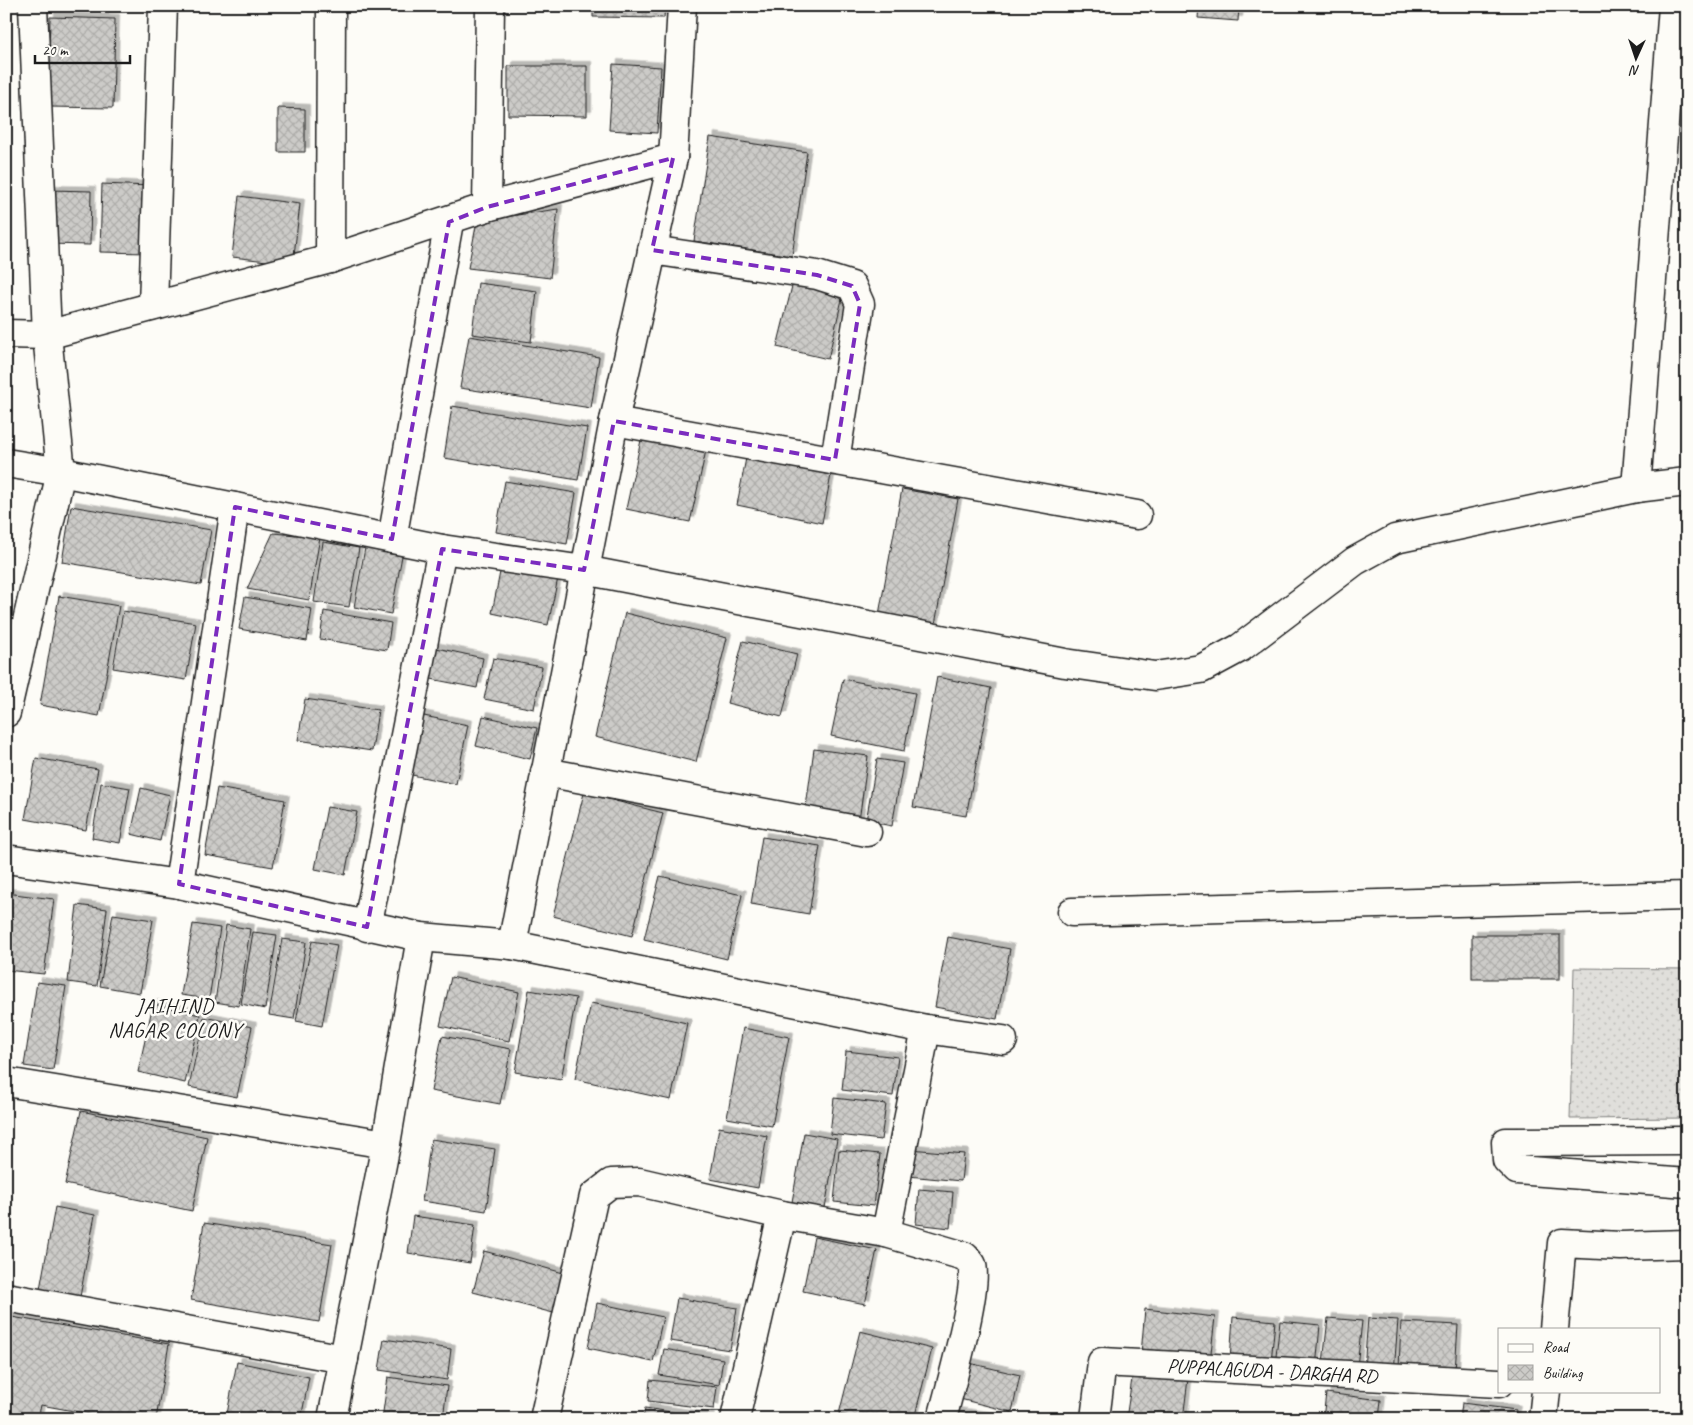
<svg xmlns="http://www.w3.org/2000/svg" width="1693" height="1425" viewBox="0 0 1693 1425" font-family="Caveat,sans-serif">
<style>
.grass{fill:url(#grass-dots);stroke:#7e7e7c}
.building{fill:url(#building-cross-hatch);stroke:#1c1c1c;filter:url(#shadow)}
.lines{fill:none;stroke-linecap:round;stroke-linejoin:round}
.minor-casing{stroke:#1c1c1c;stroke-width:31}
.minor{stroke:#fdfcf7;stroke-width:28}
.marked{fill:none;stroke:#7b2cbf;stroke-width:4;stroke-dasharray:10 6;stroke-linejoin:round}
.labels{text-anchor:middle;dominant-baseline:central;stroke-width:5;stroke-linejoin:round;paint-order:stroke}
.street-label{font-size:20px;fill:#1c1c1c;stroke:#fdfcf7}
.neighbourhood-label{font-size:21px;letter-spacing:1px;fill:#1c1c1c;stroke:#fdfcf7}
</style>
<defs>
<pattern id="grass-dots" width="8" height="8" patternUnits="userSpaceOnUse" patternTransform="scale(1.25)"><rect width="8" height="8" fill="#e0dfdb"/><path d="M2 2h.1M6 6h.1" fill="none" stroke="#c0bfbb" stroke-width="1.8" stroke-linecap="round"/></pattern>
<pattern id="building-cross-hatch" width="8" height="8" patternUnits="userSpaceOnUse" patternTransform="scale(1.25)"><rect width="8" height="8" fill="#cccbc8"/><path d="M0 0l8 8M0 8l8-8" fill="none" stroke="#afaeab"/></pattern>
<filter id="shadow"><feDropShadow dx="4.5" dy="-4.5" stdDeviation="0" flood-color="#0004"/></filter>
</defs>
<rect width="100%" height="100%" fill="#fdfcf7"/>
<filter id="ink" filterUnits="userSpaceOnUse"><feTurbulence type="fractalNoise" baseFrequency=".02" numOctaves="2"/><feDisplacementMap in="SourceGraphic" scale="10" xChannelSelector="R" yChannelSelector="G"/><feConvolveMatrix kernelMatrix="1 2 1 2 8 2 1 2 1" color-interpolation-filters="sRGB"/></filter>
<g filter="url(#ink)">
<polygon class="grass" points="1574,968 1687,969 1687,1118 1570,1119"/>
<g class="building">
<polygon points="593,6 665,6 664,18 593,17"/>
<polygon points="1199,6 1239,6 1238,21 1198,18"/>
<polygon points="50,17 115,19 113,108 48,107"/>
<polygon points="613,64 661,67 657,133 609,130"/>
<polygon points="508,66 587,66 587,116 508,115"/>
<polygon points="278,108 305,109 305,152 278,152"/>
<polygon points="710,137 807,152 792,256 694,241"/>
<polygon points="102,184 150,186 148,253 100,252"/>
<polygon points="49,190 91,191 90,245 48,244"/>
<polygon points="239,196 300,204 293,264 232,257"/>
<polygon points="558,209 550,278 468,268 477,221"/>
<polygon points="793,282 843,295 828,359 777,347"/>
<polygon points="478,283 537,291 531,342 472,334"/>
<polygon points="469,336 599,357 591,408 460,388"/>
<polygon points="452,406 587,428 578,480 444,458"/>
<polygon points="643,431 707,446 690,522 626,509"/>
<polygon points="746,458 831,475 822,523 737,505"/>
<polygon points="505,481 576,493 567,544 496,532"/>
<polygon points="902,489 958,499 934,630 878,620"/>
<polygon points="71,506 211,530 201,585 62,562"/>
<polygon points="273,533 320,537 309,600 247,589"/>
<polygon points="323,542 359,548 349,607 314,602"/>
<polygon points="365,548 402,556 391,614 354,607"/>
<polygon points="501,567 558,578 548,625 492,613"/>
<polygon points="59,596 119,606 99,716 40,705"/>
<polygon points="245,597 312,609 307,641 239,629"/>
<polygon points="123,611 196,623 186,680 113,668"/>
<polygon points="324,611 391,623 387,650 320,639"/>
<polygon points="625,613 727,638 696,762 595,737"/>
<polygon points="743,641 797,654 782,717 727,703"/>
<polygon points="432,647 483,658 477,688 426,678"/>
<polygon points="493,658 542,667 534,709 484,699"/>
<polygon points="937,677 991,688 966,816 913,807"/>
<polygon points="843,679 915,693 904,751 831,736"/>
<polygon points="305,699 378,710 372,751 298,740"/>
<polygon points="419,715 468,725 456,784 407,774"/>
<polygon points="483,716 537,728 530,759 476,746"/>
<polygon points="814,749 868,756 859,821 805,814"/>
<polygon points="36,758 98,769 86,830 25,819"/>
<polygon points="877,759 903,763 892,826 866,821"/>
<polygon points="101,783 130,788 120,843 92,838"/>
<polygon points="141,788 170,795 160,841 131,834"/>
<polygon points="217,788 285,800 273,867 205,855"/>
<polygon points="584,793 663,813 632,936 553,916"/>
<polygon points="327,807 357,812 345,875 315,869"/>
<polygon points="762,837 820,846 809,914 751,904"/>
<polygon points="660,876 742,895 727,959 644,939"/>
<polygon points="6,893 54,899 44,974 6,970"/>
<polygon points="77,905 107,909 97,986 68,982"/>
<polygon points="113,914 153,920 140,993 100,986"/>
<polygon points="193,924 220,928 209,999 181,995"/>
<polygon points="226,925 250,929 239,1006 215,1002"/>
<polygon points="253,932 277,935 265,1009 241,1004"/>
<rect x="1472" y="935" width="88" height="44"/>
<polygon points="948,937 1010,949 997,1019 935,1007"/>
<polygon points="282,939 306,942 294,1019 269,1015"/>
<polygon points="312,941 337,945 322,1026 296,1021"/>
<polygon points="451,977 519,992 509,1041 440,1026"/>
<polygon points="37,982 66,986 53,1070 24,1066"/>
<polygon points="529,990 576,998 561,1080 515,1072"/>
<polygon points="591,1003 687,1023 671,1100 575,1079"/>
<polygon points="153,1004 200,1015 185,1083 138,1072"/>
<polygon points="204,1017 252,1027 237,1097 189,1087"/>
<polygon points="743,1028 789,1037 772,1126 727,1118"/>
<polygon points="442,1036 511,1049 500,1104 431,1091"/>
<polygon points="846,1051 898,1057 893,1096 842,1090"/>
<polygon points="834,1098 886,1104 881,1140 830,1134"/>
<polygon points="81,1111 207,1137 192,1211 65,1184"/>
<polygon points="719,1127 767,1136 758,1188 710,1179"/>
<polygon points="804,1133 837,1139 825,1208 792,1202"/>
<polygon points="431,1139 495,1149 486,1211 422,1201"/>
<polygon points="911,1149 964,1154 961,1181 908,1176"/>
<polygon points="839,1150 880,1154 874,1206 834,1202"/>
<polygon points="919,1189 953,1192 950,1228 916,1224"/>
<polygon points="55,1207 95,1215 80,1297 40,1289"/>
<polygon points="413,1216 475,1225 470,1263 408,1253"/>
<polygon points="204,1223 332,1244 319,1322 191,1300"/>
<polygon points="814,1237 877,1250 865,1304 803,1291"/>
<polygon points="484,1251 567,1274 557,1314 473,1292"/>
<polygon points="677,1298 737,1308 730,1350 670,1341"/>
<polygon points="597,1303 663,1317 653,1362 588,1348"/>
<polygon points="1145,1309 1215,1317 1210,1362 1141,1354"/>
<polygon points="6,1316 169,1344 156,1419 117,1419 41,1405 38,1419 6,1419"/>
<polygon points="1233,1317 1275,1321 1271,1362 1230,1360"/>
<polygon points="1328,1318 1362,1321 1357,1367 1323,1363"/>
<polygon points="1368,1318 1398,1320 1394,1372 1364,1369"/>
<polygon points="1280,1321 1320,1325 1316,1368 1275,1365"/>
<polygon points="1401,1322 1458,1325 1455,1372 1399,1368"/>
<polygon points="860,1331 932,1349 914,1419 859,1419 839,1414"/>
<polygon points="384,1339 451,1349 447,1380 379,1370"/>
<polygon points="664,1349 723,1359 719,1385 659,1375"/>
<polygon points="237,1362 309,1377 301,1419 226,1419"/>
<polygon points="969,1363 1020,1375 1012,1412 960,1399"/>
<polygon points="1133,1372 1188,1379 1183,1419 1126,1419"/>
<polygon points="388,1377 447,1386 443,1419 382,1419"/>
<polygon points="650,1380 717,1387 714,1409 648,1401"/>
<polygon points="1326,1393 1381,1400 1379,1419 1323,1419"/>
<polygon points="1462,1403 1516,1410 1514,1419 1460,1419"/>
<polygon points="645,1408 710,1418 710,1419 643,1419"/>
<polygon points="954,1412 996,1418 996,1419 953,1419"/>
</g>
<g class="lines">
<g class="minor-casing">
<g id="minor">
<polyline points="487,207 490,6"/>
<polyline points="652,250 817,275 852,286 860,304 835,460"/>
<polyline points="330,259 331,6"/>
<polyline points="153,306 163,6"/>
<polyline points="6,334 47,335 330,259 487,207 673,158"/>
<polyline points="614,421 1137,515"/>
<polyline points="6,463 61,472 442,549 584,570 1065,663 1155,676 1201,669 1240,648 1355,561 1395,539 1636,488 1687,482"/>
<polyline points="1636,488 1673,6"/>
<polyline points="392,539 449,222"/>
<polyline points="6,713 61,472 47,335 33,6"/>
<polyline points="545,772 867,832"/>
<polyline points="6,859 179,884 421,937 512,945 926,1029 1003,1040"/>
<polyline points="179,884 235,507"/>
<polyline points="1072,912 1687,896"/>
<polyline points="367,927 442,549"/>
<polyline points="512,945 614,421 673,158 682,6"/>
<polyline points="6,1082 386,1144"/>
<polyline points="1685,1141 1506,1142 1507,1160 1517,1170 1687,1183"/>
<polyline points="886,1233 926,1029"/>
<polyline points="6,1297 344,1359"/>
<polyline points="1554,1329 1562,1243 1621,1246 1687,1244"/>
<polyline points="332,1419 386,1144 421,937"/>
<path d="M544,1419L594,1196L611,1183L639,1182L782,1215L886,1233L964,1256C967,1259 971,1262 972,1265C979,1287 949,1391 942,1419"/>
<polyline points="735,1419 782,1215"/>
<polyline points="1095,1419 1102,1362 1499,1383"/>
<polyline points="1543,1419 1546,1391"/>
</g>
</g>
<use href="#minor" class="minor"/>
</g>
</g>
<path class="marked" d="M673,158L652,250L817,275L852,286L860,304L835,460L614,421L584,570L442,549L367,927L179,884L235,507L392,539L449,222L487,207Z"/>
<g class="labels">
<g class="street-label">
<text transform="translate(1272 1371) rotate(3)">PUPPALAGUDA - DARGHA RD</text>
</g>
<g class="neighbourhood-label">
<text x="175" y="1006">JAIHIND<tspan x="175" dy="24">NAGAR COLONY</tspan></text>
</g>
</g>
<rect width="1693" height="1425" fill="none" stroke="#fdfcf7" stroke-width="25"/>
<rect x="12" y="12" width="1668" height="1400" fill="none" stroke="#1c1c1c" stroke-width="2" filter="url(#ink)"/>
<rect x="1498" y="1328" width="162" height="65" fill="#fdfcf7" stroke="#a3a29f"/>
<rect x="1508" y="1344" width="25" height="8" fill="#fdfcf7" stroke="#a3a29f"/>
<text x="1543" y="1352" font-size="15" fill="#1c1c1c">Road</text>
<rect x="1508" y="1365" width="25" height="15" fill="url(#building-cross-hatch)" stroke="#a3a29f"/>
<text x="1543" y="1378" font-size="15" fill="#1c1c1c">Building</text>
<g transform="translate(1636 58) rotate(183)" stroke="#fdfcf7" stroke-width="4" paint-order="stroke">
<path d="M0-4L9 19L0 12L-9 19Z" fill="#1c1c1c"/>
<text y="-8" font-size="14" font-weight="bold" text-anchor="middle" fill="#1c1c1c">N</text>
</g>
<path d="M35 55v8h95v-8" fill="none" stroke="#1c1c1c" stroke-width="2.5"/>
<text x="42" y="55" font-size="15" fill="#1c1c1c" stroke="#fdfcf7" stroke-width="4" paint-order="stroke">20 m</text>
</svg>
